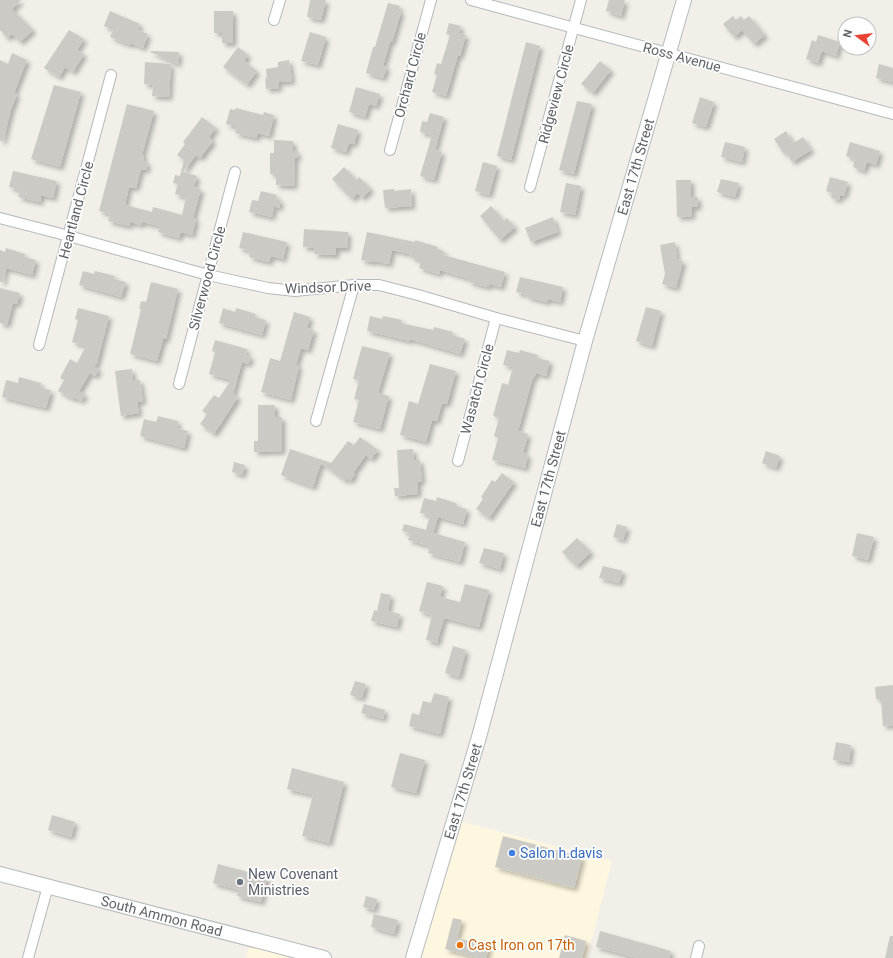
<svg xmlns="http://www.w3.org/2000/svg" width="893" height="958" viewBox="0 0 893 958" font-family="Roboto,sans-serif">
<style>
.commercial{fill:#fef7e0}
.building{fill:#cccac5;filter:url(#shadow)}
.lines{fill:none;stroke-linecap:round;stroke-linejoin:round}
.minor-casing{stroke:#b5b8bc;stroke-width:12}
.secondary-casing{stroke:#b6babf;stroke-width:16}
.minor{stroke:#fff;stroke-width:10}
.secondary{stroke:#fff;stroke-width:14}
.shop-dot{fill:#3f7fe0;stroke:#fff;stroke-width:1.5}
.worship-dot{fill:#6b7280;stroke:#fff;stroke-width:1.5}
.food-dot{fill:#e8710a;stroke:#fff;stroke-width:1.5}
.labels{text-anchor:middle;dominant-baseline:central;stroke-width:3.5;stroke-linejoin:round;paint-order:stroke}
.street-label{font-size:14px;fill:#5f6368;stroke:#fff}
.shop-label{font-size:14px;fill:#366cbe;stroke:#fff;text-anchor:start}
.worship-label{font-size:14px;fill:#5b616d;stroke:#fff;text-anchor:start}
.food-label{font-size:14px;fill:#c56008;stroke:#fff;text-anchor:start}
</style>
<defs>
<filter id="shadow"><feDropShadow dx="3.5" dy="3.5" stdDeviation="2" flood-color="#0004"/></filter>
</defs>
<rect width="100%" height="100%" fill="#f1efe8"/>
<g class="commercial">
<polygon points="455,820 612,861 587,958 413,958"/>
<polygon points="251,939 324,958 246,958"/>
</g>
<g class="building">
<polygon points="0,0 21,0 12,9 33,30 20,42 12,34 7,38 0,30"/>
<polygon points="310,0 326,0 321,20 307,17"/>
<polygon points="609,0 625,0 621,16 606,11"/>
<polygon points="388,3 400,6 398,11 401,12 392,42 390,42 383,66 387,67 383,78 366,73 373,47 375,47"/>
<polygon points="110,11 140,24 138,30 148,34 143,48 131,43 130,45 110,37 113,30 104,26"/>
<polygon points="214,11 233,11 233,43 222,43 222,33 214,33"/>
<polygon points="733,16 736,20 741,16 744,20 749,16 765,35 754,44 742,30 734,37 723,24"/>
<polygon points="449,23 461,26 459,33 466,35 460,56 458,55 446,96 432,92 437,75 434,74 437,63 441,64 450,35 446,34"/>
<polygon points="69,30 84,39 77,50 84,54 73,72 65,67 59,77 44,68"/>
<polygon points="310,32 326,37 318,65 301,61"/>
<polygon points="818,35 840,42 836,56 822,51 818,63 806,59 812,40 816,42"/>
<polygon points="526,42 540,46 511,160 497,156"/>
<polygon points="238,47 248,55 244,61 257,71 247,85 223,67"/>
<polygon points="151,51 179,52 178,64 150,52"/>
<polygon points="12,53 27,60 14,93 17,94 11,110 3,141 0,141 0,60 8,64"/>
<polygon points="289,60 292,81 278,82 279,88 266,89 265,77 267,79 266,69 278,67 278,62"/>
<polygon points="600,61 611,70 593,93 581,84"/>
<polygon points="145,62 171,64 169,97 152,96 153,85 144,84"/>
<polygon points="879,64 893,68 893,82 876,78"/>
<polygon points="54,85 81,92 60,167 31,159"/>
<polygon points="356,87 380,94 376,106 369,104 365,117 349,112"/>
<polygon points="700,97 714,102 706,127 692,123"/>
<polygon points="577,101 592,104 574,174 559,170"/>
<polygon points="127,104 154,111 142,155 144,155 143,161 148,163 146,170 141,169 136,188 129,187 125,205 152,212 153,207 182,215 186,197 175,194 178,184 173,183 175,175 180,176 184,160 177,155 185,144 183,142 202,117 216,128 209,137 213,141 200,158 196,155 183,172 197,176 194,187 201,189 193,218 196,219 192,235 181,232 179,238 158,232 160,226 142,222 141,225 130,222 129,226 108,221 110,214 99,211"/>
<polygon points="236,108 263,115 264,112 274,115 269,136 258,133 256,138 235,133 237,127 226,124 230,109 235,110"/>
<polygon points="430,113 444,117 435,150 442,152 434,180 420,176 432,135 420,132 422,121 427,122"/>
<polygon points="338,124 358,130 354,144 349,143 346,152 331,148"/>
<polygon points="786,131 793,143 803,137 811,150 792,162 786,152 784,154 774,139"/>
<polygon points="274,140 293,141 293,151 298,151 297,158 295,158 294,186 276,185 276,174 270,174 270,153 274,153"/>
<polygon points="725,142 745,147 742,162 721,157"/>
<polygon points="850,142 880,151 876,165 867,162 864,171 853,167 855,159 846,156"/>
<polygon points="483,162 497,166 489,195 475,191"/>
<polygon points="344,167 357,180 359,177 371,189 362,198 358,193 352,199 332,179"/>
<polygon points="13,171 57,181 53,198 41,195 40,202 18,197 20,190 9,187"/>
<polygon points="830,177 848,182 844,196 840,195 839,200 831,198 832,193 826,191"/>
<polygon points="721,179 739,183 735,197 717,192"/>
<polygon points="676,180 691,180 691,197 698,197 698,207 692,207 692,216 677,217"/>
<polygon points="566,183 581,186 575,215 560,212"/>
<polygon points="394,189 394,191 411,189 412,206 385,208 383,190"/>
<polygon points="261,191 277,195 276,199 281,200 279,208 274,206 272,217 249,212 252,200 258,201"/>
<polygon points="491,206 504,221 507,218 515,227 500,240 480,216"/>
<polygon points="553,217 558,232 531,242 525,228"/>
<polygon points="304,229 348,232 347,248 336,248 336,255 314,254 315,248 303,247"/>
<polygon points="243,232 287,242 283,259 271,256 269,262 249,257 250,251 239,248"/>
<polygon points="367,232 415,242 415,240 438,247 437,249 444,251 443,255 505,272 501,287 489,284 488,287 469,282 470,279 440,270 439,274 419,268 421,260 410,257 411,254 392,250 389,264 374,261 373,262 361,260"/>
<polygon points="675,242 677,259 683,261 676,288 662,284 665,274 660,245"/>
<polygon points="6,248 25,254 24,257 36,260 32,275 6,268 3,282 0,282 0,250 5,252"/>
<polygon points="83,271 94,274 95,271 115,276 114,279 126,282 121,297 79,285"/>
<polygon points="520,277 563,287 560,302 548,299 547,302 527,297 528,295 516,292"/>
<polygon points="151,282 178,289 166,339 163,339 157,361 130,354 141,309 139,309 141,301 146,302"/>
<polygon points="0,288 20,293 17,304 13,303 7,325 0,323"/>
<polygon points="646,307 661,311 652,346 636,341"/>
<polygon points="78,308 109,316 97,363 94,367 99,369 95,376 90,373 79,391 85,394 81,401 74,397 73,399 58,391 64,380 60,378 70,359 77,363 86,346 72,342 78,320 75,319"/>
<polygon points="223,308 235,312 236,308 256,314 254,317 266,320 262,335 219,323"/>
<polygon points="294,312 310,317 307,328 314,330 308,350 301,348 296,365 299,366 291,400 261,392 270,358 280,361"/>
<polygon points="370,316 382,319 383,316 402,320 401,323 433,330 434,327 453,332 452,335 465,339 460,354 410,339 410,341 367,331"/>
<polygon points="215,340 247,349 246,355 251,356 248,364 242,362 233,394 238,397 214,434 200,424 207,414 202,411 214,395 219,398 231,380 209,374 215,352 212,351"/>
<polygon points="362,346 390,353 378,393 389,396 380,429 353,422 359,400 354,399 359,380 353,379"/>
<polygon points="507,350 519,353 520,350 538,355 537,358 550,361 546,376 536,373 534,378 533,377 518,431 528,434 523,453 528,455 525,468 492,460 498,438 494,436 499,418 493,416 502,383 508,385 513,367 503,365"/>
<polygon points="430,364 456,371 447,404 442,403 437,421 432,420 426,442 400,435 409,401 418,404"/>
<polygon points="132,369 133,380 140,380 143,401 137,402 139,413 121,416 115,371"/>
<polygon points="19,377 41,383 40,388 51,390 46,408 2,397 6,380 18,383"/>
<polygon points="258,405 275,405 275,417 282,417 282,451 254,452 254,441 258,441"/>
<polygon points="158,416 178,421 177,428 188,431 184,448 140,436 144,419 156,422"/>
<polygon points="360,437 378,450 371,459 366,455 353,473 355,474 350,481 347,478 345,481 321,463 313,487 281,475 290,449 331,463 348,441 354,445"/>
<polygon points="413,449 414,460 420,460 422,481 418,482 418,494 395,496 394,488 399,488 397,450"/>
<polygon points="766,451 780,456 776,468 762,463"/>
<polygon points="234,462 245,465 242,475 232,472"/>
<polygon points="502,473 514,482 489,518 476,509 483,499 481,497 492,480 495,482"/>
<polygon points="437,497 456,503 456,506 467,509 463,524 438,517 433,533 465,542 460,562 428,553 430,546 408,540 410,533 402,531 404,524 426,530 430,515 420,513 424,498 436,501"/>
<polygon points="617,524 627,527 623,540 613,537"/>
<polygon points="857,533 874,537 868,560 852,556"/>
<polygon points="577,538 591,552 576,566 562,552"/>
<polygon points="484,548 504,553 500,569 479,563"/>
<polygon points="603,566 623,571 619,583 599,578"/>
<polygon points="427,582 443,586 440,597 460,602 465,584 489,590 479,627 444,618 437,643 426,640 432,615 419,611"/>
<polygon points="381,593 391,595 388,611 400,614 397,627 371,621 374,610 377,611"/>
<polygon points="453,646 466,650 459,677 445,673"/>
<polygon points="355,681 366,684 362,698 350,695"/>
<polygon points="893,685 893,725 883,726 881,699 876,699 875,687"/>
<polygon points="434,693 449,697 440,734 409,726 412,713 419,715 423,701 431,703"/>
<polygon points="364,704 385,710 383,719 361,713"/>
<polygon points="836,742 851,745 849,762 833,760"/>
<polygon points="400,753 425,760 416,793 391,787"/>
<polygon points="292,768 344,782 329,843 302,836 313,795 287,789"/>
<polygon points="52,815 75,822 71,837 48,830"/>
<polygon points="503,836 582,857 574,888 495,867"/>
<polygon points="218,864 267,877 261,902 237,896 239,890 213,883"/>
<polygon points="366,896 377,899 374,910 363,907"/>
<polygon points="374,914 398,920 394,934 371,927"/>
<polygon points="453,918 462,920 457,938 489,946 486,958 478,958 445,949"/>
<polygon points="600,931 671,951 669,958 634,958 634,957 596,947"/>
<polygon points="565,935 586,941 582,958 559,958"/>
<polygon points="890,936 893,936 893,958 885,958"/>
</g>
<g class="lines">
<g class="minor-casing">
<g id="minor">
<polyline points="471,0 893,114"/>
<polyline points="274,20 280,0"/>
<polyline points="390,150 431,0"/>
<polyline points="530,187 581,0"/>
<polyline points="0,218 69,236 208,275 268,288 295,291 354,285 379,285 418,295 496,318 585,341"/>
<polyline points="39,345 111,75"/>
<polyline points="179,384 235,172"/>
<polyline points="316,421 354,285"/>
<polyline points="458,461 496,318"/>
<polyline points="28,958 48,886"/>
<polyline points="696,958 699,946"/>
</g>
</g>
<g class="secondary-casing">
<g id="secondary">
<path id="s1" d="M0,874L324,958"/>
<path id="s2" d="M413,958L479,737L585,341L684,0"/>
</g>
</g>
<use href="#minor" class="minor"/>
<use href="#secondary" class="secondary"/>
</g>
<circle class="shop-dot" cx="512" cy="853" r="4"/>
<circle class="worship-dot" cx="240" cy="882" r="4"/>
<circle class="food-dot" cx="460" cy="945" r="4"/>
<g class="labels">
<g class="street-label">
<text transform="translate(682 57) rotate(15)">Ross Avenue</text>
<text transform="translate(410 75) rotate(-75)">Orchard Circle</text>
<text transform="translate(556 94) rotate(-75)">Ridgeview Circle</text>
<text stroke="none"><textPath href="#s2" startOffset="822">East 17th Street</textPath></text>
<text transform="translate(76 210) rotate(-75)">Heartland Circle</text>
<text transform="translate(207 278) rotate(-75)">Silverwood Circle</text>
<text transform="translate(328 287) rotate(-2)">Windsor Drive</text>
<text transform="translate(477 389) rotate(-75)">Wasatch Circle</text>
<text stroke="none"><textPath href="#s2" startOffset="498">East 17th Street</textPath></text>
<text stroke="none"><textPath href="#s2" startOffset="174">East 17th Street</textPath></text>
<text stroke="none"><textPath href="#s1" startOffset="167">South Ammon Road</textPath></text>
</g>
<g class="shop-label">
<text x="520" y="853">Salon h.davis</text>
</g>
<g class="worship-label">
<text x="248" y="874">New Covenant<tspan x="248" dy="16">Ministries</tspan></text>
</g>
<g class="food-label">
<text x="468" y="945">Cast Iron on 17th</text>
</g>
</g>
<g transform="translate(857 36) rotate(285)"><circle r="19" fill="#ffffff" stroke="#bfc1c3"/>
<path d="M0-3L7 15L0 10L-7 15Z" fill="#ea4335"/>
<text y="-6" font-size="11" font-weight="bold" text-anchor="middle" fill="#5f6368">N</text>
</g>
</svg>
